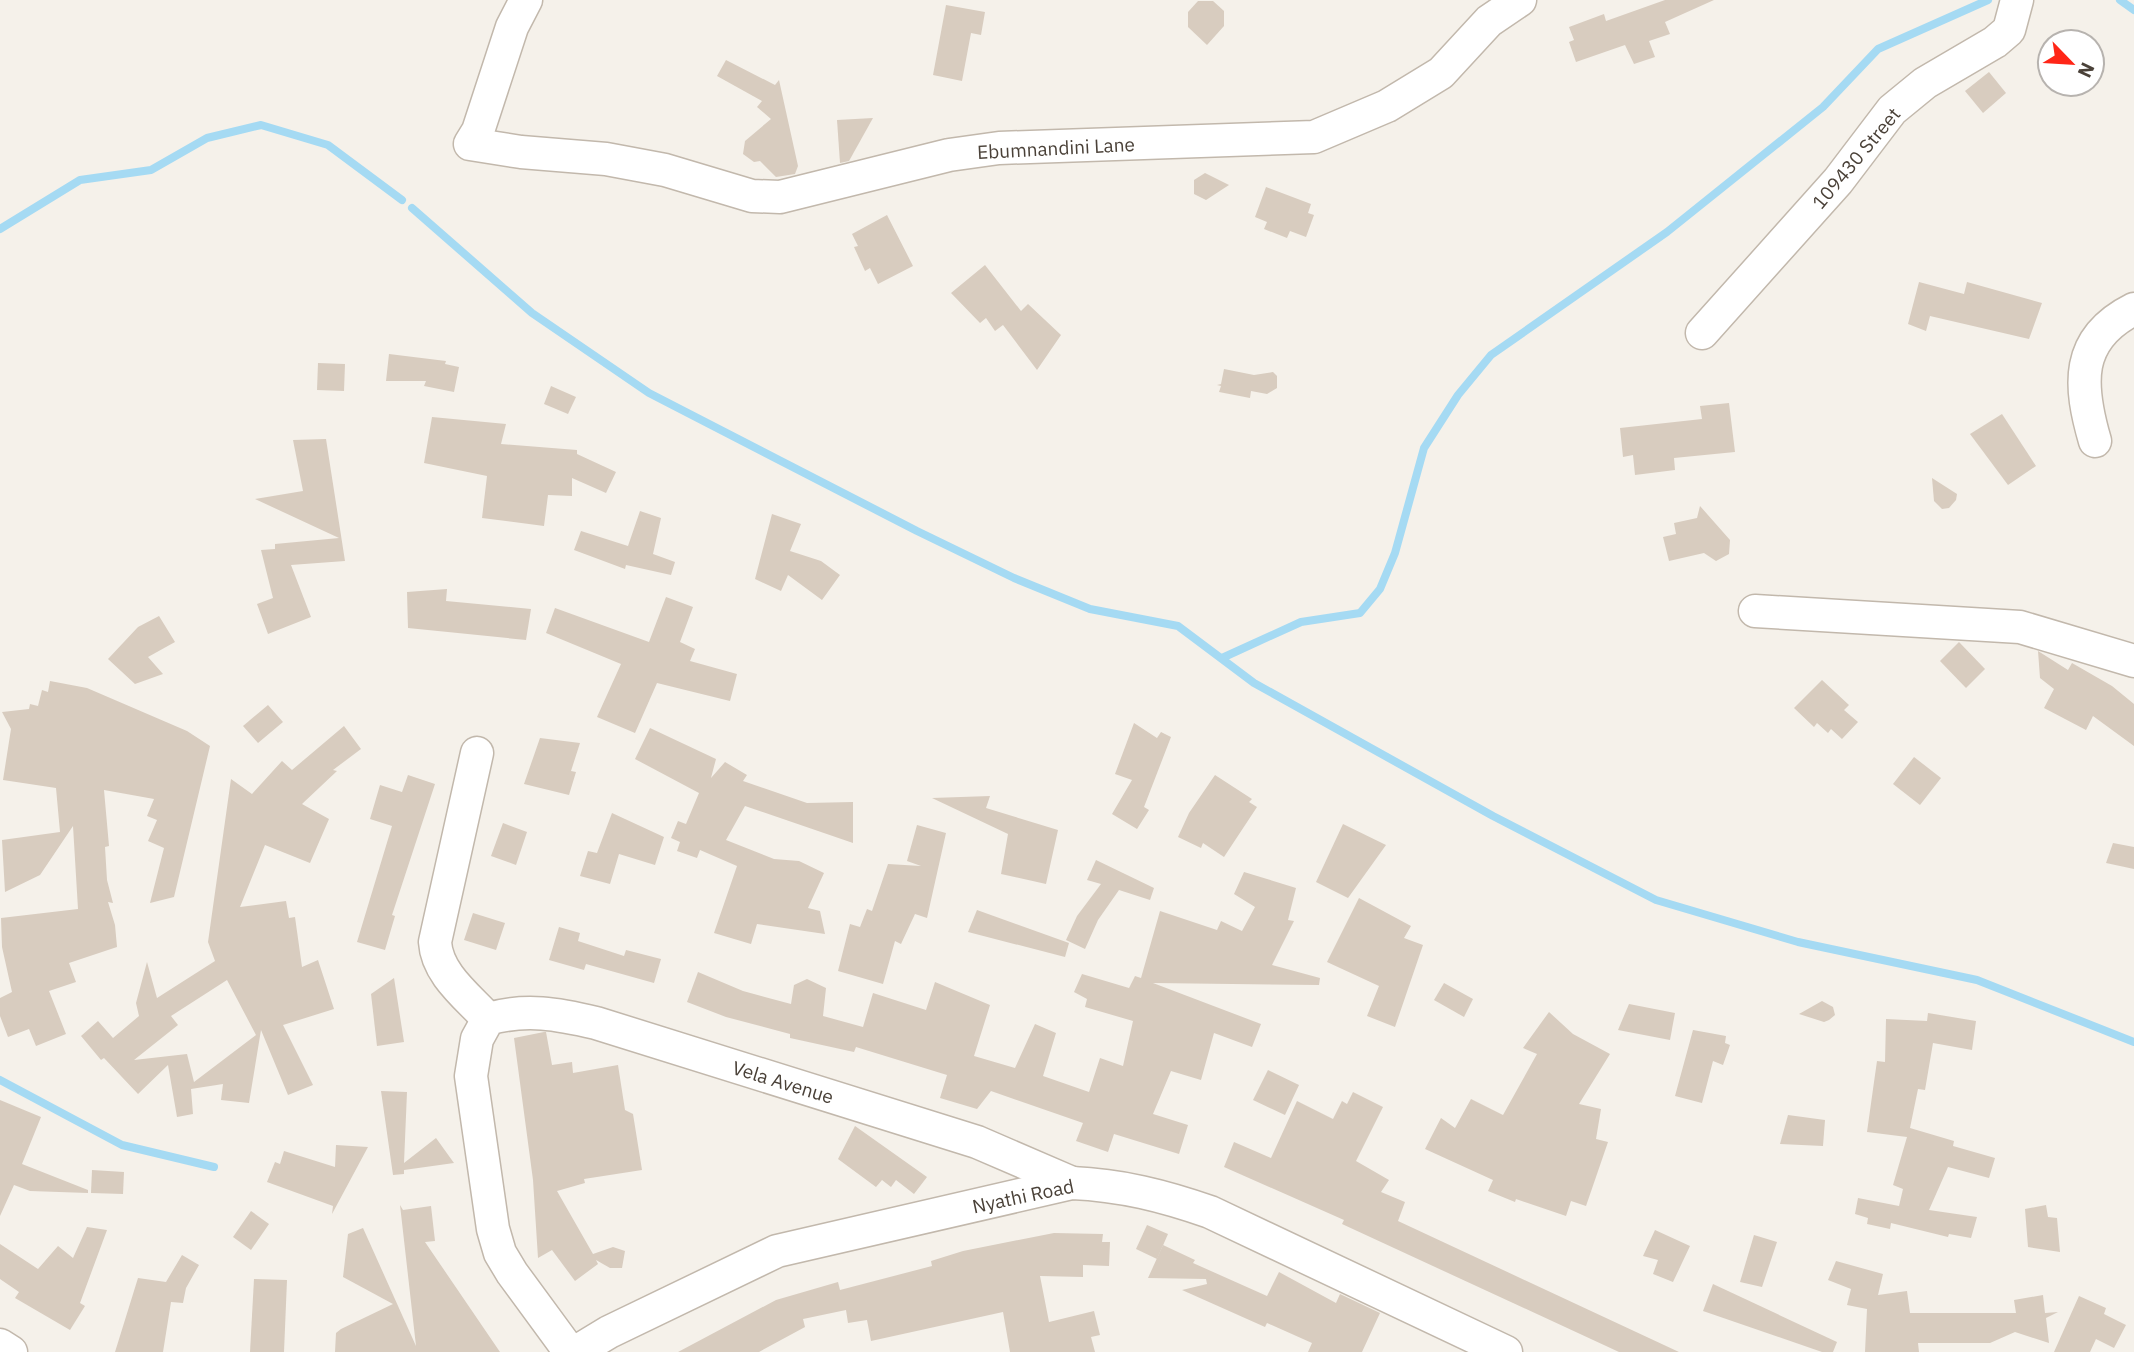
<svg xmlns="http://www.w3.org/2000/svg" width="2134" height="1352" viewBox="0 0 2134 1352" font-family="'IBM Plex Sans',sans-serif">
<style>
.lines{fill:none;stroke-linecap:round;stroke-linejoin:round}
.stream{stroke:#a5daf3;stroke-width:8}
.building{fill:#d8ccbf;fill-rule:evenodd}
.minor-casing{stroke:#c2b8ac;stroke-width:35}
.minor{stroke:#fff;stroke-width:32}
.labels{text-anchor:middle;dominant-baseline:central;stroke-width:7;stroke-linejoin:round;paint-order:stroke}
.street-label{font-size:19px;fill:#4a4138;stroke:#fff}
</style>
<rect width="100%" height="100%" fill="#f5f1ea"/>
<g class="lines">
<g class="stream">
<polyline points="2120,0 2134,10"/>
<polyline points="412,208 532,313 649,393 917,531 1014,578 1090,609 1178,626 1254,683 1493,816 1656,900 1798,942 1977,980 2134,1042"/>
<polyline points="0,229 80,180 151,170 207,138 261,125 328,145 402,200"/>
<polyline points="1222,658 1301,622 1360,613 1380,589 1395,553 1424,448 1458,395 1491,355 1667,232 1823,107 1878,49 1988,0"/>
<polyline points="0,1080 122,1145 214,1167"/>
</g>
</g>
<g class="building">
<polygon points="1665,0 1714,0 1665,22 1670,34 1649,41 1655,57 1634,64 1625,45 1576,62 1569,42 1574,40 1569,27 1604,14 1606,21"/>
<polygon points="1198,1 1213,1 1224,11 1224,26 1207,45 1188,27 1188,12"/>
<polygon points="946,5 985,12 981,35 971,33 962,81 933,75"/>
<polygon points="726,60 775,85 779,80 798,166 795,174 776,177 760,161 754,162 743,154 745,141 771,119 757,107 762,101 717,76"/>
<polygon points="1989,72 2006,93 1983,113 1965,91"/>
<polygon points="873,118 849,161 840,163 837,120"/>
<polygon points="1205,173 1229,185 1206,200 1194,194 1194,180"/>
<polygon points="1266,187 1311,204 1308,213 1314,215 1306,237 1290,231 1287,238 1264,229 1267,222 1255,217"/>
<polygon points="887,215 913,266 878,284 870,268 865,271 854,247 858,246 852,234"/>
<polygon points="985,265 1021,311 1028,304 1061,335 1037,370 1003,325 995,331 986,318 980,323 951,293"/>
<polygon points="1919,282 1964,294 1967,282 2042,303 2029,339 1930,316 1926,331 1908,324"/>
<polygon points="389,354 446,361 445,364 459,367 454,392 424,386 426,381 386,381"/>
<polygon points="318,363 345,364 344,391 317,390"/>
<polygon points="1224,369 1254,375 1273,372 1277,376 1277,388 1267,394 1251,391 1250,398 1219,392 1221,386 1217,385 1221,384"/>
<polygon points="551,386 576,397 568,414 544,404"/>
<polygon points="1729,403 1735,452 1674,458 1675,470 1635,475 1633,455 1623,457 1620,428 1702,419 1700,406"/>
<polygon points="2002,414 2036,466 2008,485 1970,434"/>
<polygon points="432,417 506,424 501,444 577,450 577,454 616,472 606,493 572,478 572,496 548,495 544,526 482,518 487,476 424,463"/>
<polygon points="326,439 345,561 291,565 311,617 268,634 257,604 273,598 261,550 275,549 275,544 339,538 255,499 303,491 293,440"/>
<polygon points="1932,478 1957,494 1956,500 1949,508 1942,509 1934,501"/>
<polygon points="1700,506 1730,540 1729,554 1716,561 1704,553 1669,561 1663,537 1676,534 1674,523 1697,518"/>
<polygon points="640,511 661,518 653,554 675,562 671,575 626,565 625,569 574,550 581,531 628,546"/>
<polygon points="772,514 801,524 790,551 821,561 840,575 822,600 788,575 781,591 755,579"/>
<polygon points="447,589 446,601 531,609 526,640 408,628 407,592"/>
<polygon points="666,597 693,607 680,642 695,649 690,661 737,674 730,701 657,683 635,733 597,717 621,664 546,633 555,608 649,642"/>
<polygon points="159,616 175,642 148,657 163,674 135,684 108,659 138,627"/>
<polygon points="1959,642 1985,669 1966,688 1940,661"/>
<polygon points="2038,651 2068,670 2072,663 2112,686 2134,704 2134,746 2093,716 2086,730 2044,708 2054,689 2040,678"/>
<polygon points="1822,680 1849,705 1844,710 1858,722 1842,739 1831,729 1828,733 1817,723 1814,727 1794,708"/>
<polygon points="50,681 87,688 187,731 210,746 174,897 150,903 164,848 148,841 157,820 147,816 154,799 104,790 109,846 105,847 107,880 113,903 108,902 115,925 117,947 69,963 76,982 49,991 66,1034 36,1046 29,1029 8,1037 0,1016 0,998 12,992 2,947 1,918 78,909 73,826 40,875 5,892 2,840 60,832 56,788 3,780 11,729 2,712 29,709 30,704 38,706 42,690 48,692"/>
<polygon points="268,705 283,722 258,743 243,726"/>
<polygon points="1134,723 1157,738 1161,732 1171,737 1144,807 1149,810 1137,829 1112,814 1132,780 1115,774"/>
<path d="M344,726L361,749L333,770L337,771L302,804L329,819L310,863L265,845L240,907L286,901L289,918L295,917L302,967L318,960L334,1009L283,1025L313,1085L288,1095L261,1030L249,1103L221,1100L223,1084L191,1089L193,1114L177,1117L168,1065L138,1094L104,1058L101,1060L81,1036L98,1021L113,1038L139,1016L136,1003L147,962L157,998L215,961L208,942L231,779L252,794L282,761L292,770ZM227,980L256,1035L194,1082L187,1054L134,1060L178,1025L171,1016Z"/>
<polygon points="650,728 716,759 711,778 725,762 747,775 743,781 807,803 853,802 853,843 745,806 726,840 774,859 799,861 824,873 808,908 820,911 825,934 757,924 751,944 714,933 737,866 700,850 697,858 677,851 680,842 671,838 678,821 686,824 699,793 635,759"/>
<polygon points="540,738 580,743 571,771 576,772 569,795 524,784"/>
<polygon points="1914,757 1941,778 1920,805 1893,784"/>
<polygon points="408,775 435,784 392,915 395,916 385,950 357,942 392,826 370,819 380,785 402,792"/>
<polygon points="1215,775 1252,799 1249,802 1257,807 1224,857 1203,843 1201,848 1178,837 1189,813"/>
<polygon points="990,796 986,808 1058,830 1046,884 1001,874 1008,834 932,798"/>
<polygon points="612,813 664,837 655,865 619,854 610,884 580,876 588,851 597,853"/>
<polygon points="503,823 527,832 516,865 491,856"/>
<polygon points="1343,824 1386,845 1348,898 1316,882"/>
<polygon points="917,825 946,833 927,918 915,914 901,944 895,941 883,984 838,971 850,924 860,927 867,909 872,911 888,864 921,866 907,861"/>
<polygon points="2113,843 2134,847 2134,869 2106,863"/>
<polygon points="1096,860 1154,888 1150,900 1119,890 1098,920 1085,949 1066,940 1077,916 1101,884 1087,880"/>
<polygon points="1244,872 1296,888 1288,920 1294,921 1272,965 1320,978 1319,985 1153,983 1261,1024 1252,1047 1214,1033 1201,1080 1171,1071 1153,1114 1188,1125 1179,1154 1114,1134 1108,1152 1076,1141 1083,1123 991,1091 977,1109 940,1098 947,1075 856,1047 854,1052 790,1038 790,1034 726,1017 687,1002 698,972 743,991 791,1004 794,985 807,979 826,988 823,1016 863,1027 873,993 926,1010 935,982 990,1005 974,1056 1015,1068 1035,1024 1056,1033 1043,1076 1089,1092 1100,1058 1123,1066 1133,1021 1085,1007 1087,999 1074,992 1082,974 1129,988 1135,976 1141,978 1160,911 1217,930 1221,921 1242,931 1255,907 1234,894"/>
<polygon points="1359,898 1411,926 1404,938 1423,945 1395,1027 1367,1016 1379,986 1327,962"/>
<polygon points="977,910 1069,943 1065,957 968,932"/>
<polygon points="473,913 505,923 496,950 464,940"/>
<polygon points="559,927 580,933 578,941 624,956 626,950 661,959 654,983 586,964 584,970 549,960"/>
<polygon points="394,978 404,1042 377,1046 371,994"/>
<polygon points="1444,983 1473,999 1464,1017 1434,1000"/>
<polygon points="1822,1001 1833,1007 1835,1015 1829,1020 1824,1022 1799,1014"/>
<polygon points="1629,1004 1675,1013 1670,1040 1618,1030"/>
<polygon points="1549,1012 1573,1034 1610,1054 1579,1104 1601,1109 1596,1139 1608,1142 1586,1206 1571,1201 1566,1216 1516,1199 1515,1202 1488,1191 1493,1180 1425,1149 1441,1118 1455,1128 1471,1099 1503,1115 1537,1054 1523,1048"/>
<polygon points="1928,1013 1976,1021 1972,1050 1933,1043 1925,1090 1918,1089 1910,1128 1954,1141 1953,1146 1995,1158 1989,1178 1948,1167 1929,1210 1977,1217 1971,1238 1949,1234 1948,1237 1891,1223 1890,1229 1867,1224 1868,1218 1855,1214 1858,1198 1899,1206 1903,1189 1893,1185 1907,1137 1867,1132 1874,1082 1877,1061 1885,1062 1886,1019 1927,1021"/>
<polygon points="1693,1030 1726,1036 1725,1043 1730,1045 1723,1065 1713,1061 1702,1103 1675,1096"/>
<polygon points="544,1032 546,1032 552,1065 572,1062 573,1073 618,1065 625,1110 633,1114 642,1170 584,1179 585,1183 557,1191 593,1254 613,1247 625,1251 622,1268 610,1268 596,1260 598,1264 575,1281 552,1250 538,1258 533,1180 514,1038"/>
<polygon points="1268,1070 1299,1085 1285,1115 1253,1100"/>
<polygon points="381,1091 407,1092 404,1163 436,1138 454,1163 404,1170 404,1174 393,1175"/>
<polygon points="1353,1092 1383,1107 1356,1161 1389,1180 1381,1192 1405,1202 1398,1221 1679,1352 1619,1352 1342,1224 1344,1220 1224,1167 1234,1142 1271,1158 1297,1101 1333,1119 1342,1101 1347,1104"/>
<polygon points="0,1100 41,1117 22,1164 88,1190 88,1193 30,1191 14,1185 0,1216"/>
<polygon points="1788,1115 1825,1120 1823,1146 1780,1144"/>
<polygon points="855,1126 927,1177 914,1194 896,1180 891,1187 882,1180 876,1187 838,1159"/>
<polygon points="336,1145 368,1147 332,1214 333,1206 267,1182 275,1162 280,1164 284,1151 335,1167"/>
<polygon points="92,1170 124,1172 123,1194 91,1193"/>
<polygon points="400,1205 403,1210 431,1206 435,1241 425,1242 500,1352 335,1352 336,1333 341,1329 393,1304 343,1277 348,1234 363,1228 416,1346"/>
<polygon points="2046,1205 2048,1217 2057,1218 2060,1252 2028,1247 2025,1209"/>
<polygon points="251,1211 269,1224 251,1250 233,1237"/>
<polygon points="1147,1225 1168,1234 1157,1259 1136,1249"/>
<polygon points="87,1227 107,1230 80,1303 85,1306 70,1330 15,1298 19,1292 0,1279 0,1244 38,1269 58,1246 73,1258"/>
<polygon points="1655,1230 1690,1246 1673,1282 1653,1274 1658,1260 1643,1256"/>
<polygon points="1054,1233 1103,1234 1102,1242 1110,1242 1109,1266 1083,1265 1083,1277 1040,1276 1049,1322 1094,1311 1100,1335 1091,1337 1095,1352 1010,1352 1003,1312 871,1341 867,1320 848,1323 846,1310 803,1319 805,1327 759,1352 678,1352 776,1300 838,1282 840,1290 932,1266 931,1261 963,1251"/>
<polygon points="1754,1235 1777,1242 1762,1287 1740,1282"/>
<polygon points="1163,1245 1195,1260 1193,1263 1267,1296 1279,1272 1336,1303 1340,1294 1380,1313 1362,1352 1308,1352 1312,1343 1267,1323 1265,1327 1182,1290 1207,1284 1206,1279 1148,1278"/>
<polygon points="182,1255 199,1265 186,1288 183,1303 171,1302 163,1352 115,1352 138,1278 166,1282"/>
<polygon points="1836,1261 1883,1274 1878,1295 1907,1291 1910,1313 2016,1313 2014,1300 2043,1295 2045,1313 2058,1312 2046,1318 2049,1343 2015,1332 1990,1343 1918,1343 1919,1352 1865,1352 1867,1309 1847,1305 1851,1289 1828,1280"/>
<polygon points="254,1279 287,1280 284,1352 250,1352"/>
<polygon points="1713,1284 1837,1342 1833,1352 1822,1352 1703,1311"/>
<polygon points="2079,1296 2106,1308 2104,1314 2126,1325 2114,1348 2096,1339 2090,1352 2054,1352"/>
</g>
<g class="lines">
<g class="minor-casing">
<g id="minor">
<polyline points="526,0 512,27 478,131 470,144 521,152 606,159 665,170 752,196 780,197 949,155 999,148 1314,137 1387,106 1441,73 1489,21 1520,0"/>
<polyline points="1702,333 1838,181 1892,110 1925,83 1995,42 2009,30 2017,0"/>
<path d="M2095,441C2079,386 2074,339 2134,309"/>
<polyline points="1755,611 2020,627 2134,661"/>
<path d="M477,753L435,942C437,974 467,996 488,1019"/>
<polyline points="0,1345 11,1352"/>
<path d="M570,1352L512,1273L500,1253L493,1229L471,1076L477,1039L488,1019C526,1008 558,1014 596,1023L977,1142L1072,1183"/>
<path d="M576,1352L609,1332L777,1251L1072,1183C1121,1185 1164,1196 1210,1212L1506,1352"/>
</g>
</g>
<use href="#minor" class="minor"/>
</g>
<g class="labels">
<g class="street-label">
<text transform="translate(1056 148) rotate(-3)">Ebumnandini Lane</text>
<text transform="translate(1856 158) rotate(-50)">109430 Street</text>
<text transform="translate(783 1082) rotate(17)">Vela Avenue</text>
<text transform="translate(1023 1196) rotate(-12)">Nyathi Road</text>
</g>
</g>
<g transform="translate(2071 63) rotate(115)"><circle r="33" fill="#ffffff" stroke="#b7b3af" stroke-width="2"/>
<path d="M0-5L12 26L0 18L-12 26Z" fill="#ff2617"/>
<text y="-10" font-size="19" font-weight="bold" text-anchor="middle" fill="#4a4138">N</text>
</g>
</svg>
